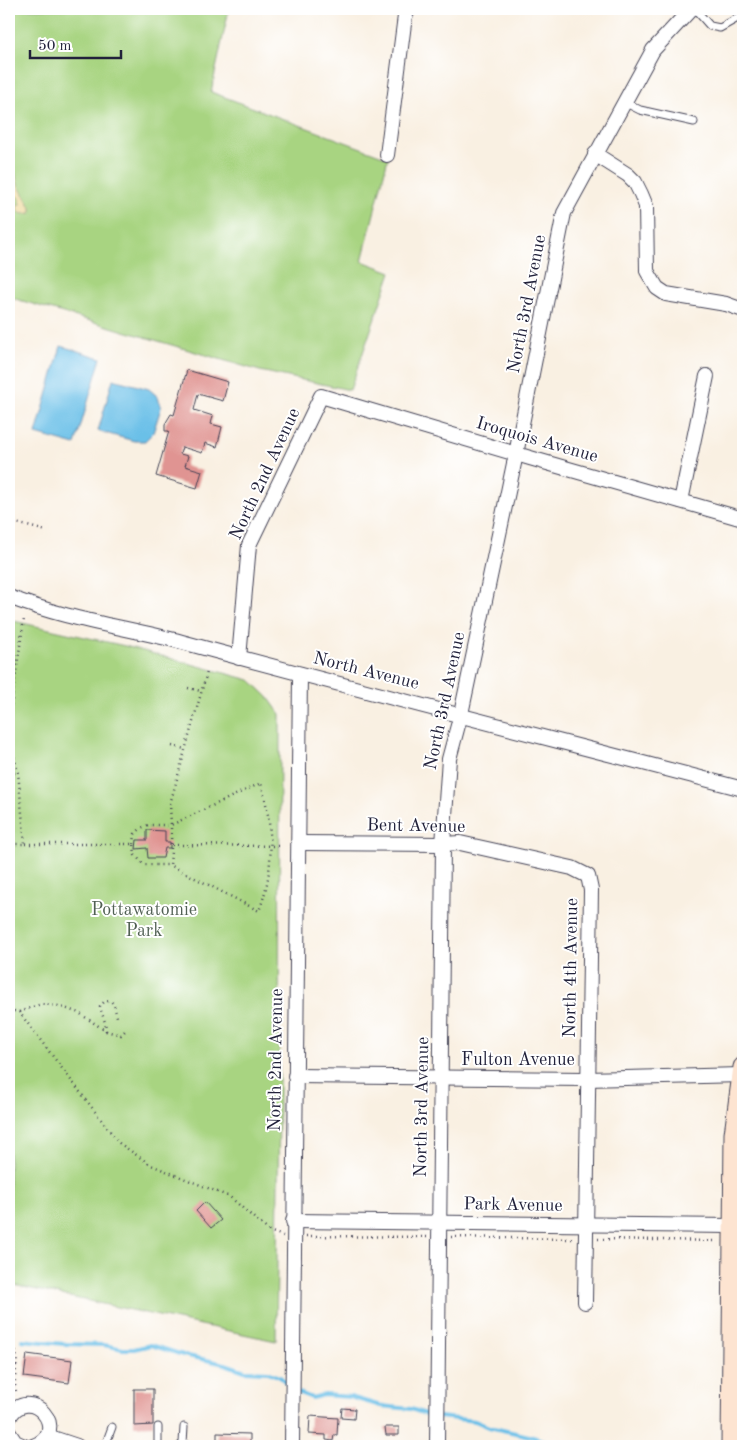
<svg xmlns="http://www.w3.org/2000/svg" width="752" height="1455" viewBox="0 0 752 1455" font-family="'Old Standard TT',serif">
<style>
.green{fill:#a8d481;stroke:#657b5e}
.sand{fill:#eeda9e;stroke:#887e6c}
.water{fill:#6bc0e8;stroke:#467192}
.lines{fill:none;stroke-linecap:round;stroke-linejoin:round}
.stream{stroke:#6bc0e8;stroke-width:4}
.building{fill:#e09492}
.lane-casing{stroke:#424154;stroke-width:9}
.street-casing{stroke:#424154;stroke-width:16}
.secondary-casing{stroke:#424154;stroke-width:21}
.path{stroke:#424154;stroke-width:2.5;stroke-dasharray:1 4;stroke-linecap:butt}
.lane{stroke:#fff;stroke-width:7}
.street{stroke:#fff;stroke-width:14}
.secondary{stroke:#fde4d1;stroke-width:19}
.labels{text-anchor:middle;dominant-baseline:central;stroke-width:4;stroke-linejoin:round;paint-order:stroke}
.street-label{font-size:18px;fill:#22223b;stroke:#fff}
.park-label{font-size:18px;fill:#516054;stroke:#fff}
</style>
<rect width="100%" height="100%" fill="#fff"/>
<filter id="ink" filterUnits="userSpaceOnUse"><feTurbulence type="fractalNoise" baseFrequency=".02" numOctaves="2"/><feDisplacementMap in="SourceGraphic" scale="10" xChannelSelector="R" yChannelSelector="G"/><feConvolveMatrix kernelMatrix="1 2 1 2 8 2 1 2 1" color-interpolation-filters="sRGB"/></filter>
<filter id="wash" filterUnits="userSpaceOnUse"><feTurbulence type="fractalNoise" baseFrequency=".0096" numOctaves="4" result="noise"/><feDisplacementMap in="SourceGraphic" scale="20" xChannelSelector="R" yChannelSelector="G"/><feGaussianBlur stdDeviation="1.12" result="paint"/><feColorMatrix in="noise" values="0 0 0 0 0 0 0 0 0 0 0 0 0 0 0 0 0 1.4 0 .05"/><feComposite in="paint" operator="in"/></filter>
<g filter="url(#wash)">
<rect width="100%" height="100%" fill="#f9f0e2"/>
<g class="green">
<polygon points="9,9 229,9 211,92 388,158 362,261 391,272 350,390 260,371 9,297"/>
<polygon points="9,620 125,646 250,680 268,697 280,714 279,1106 276,1341 9,1284"/>
<polygon points="743,1103 743,1446 736,1446"/>
</g>
<path class="sand" d="M11,170L15,172L18,185L31,207V213L23,214C19,213 17,210 17,206L20,204V198L9,192L12,186L9,182V171Z"/>
<g class="water">
<polygon points="61,346 101,358 75,445 36,434"/>
<polygon points="113,379 149,389 158,397 161,408 153,433 145,441 134,441 98,431"/>
</g>
<g class="lines">
<g class="stream">
<polyline points="22,1340 64,1344 104,1345 123,1349 134,1349 151,1345 183,1355 225,1364 245,1371 268,1372 280,1377 288,1384"/>
<polyline points="297,1392 312,1398 323,1395 350,1397 381,1406 411,1409 431,1416 475,1421 489,1427 529,1436 563,1446"/>
</g>
</g>
<g id="blocks">
<g class="building">
<polygon points="187,370 228,382 223,401 198,394 194,410 213,416 211,424 222,427 217,447 205,443 202,453 182,447 180,454 188,456 185,466 202,471 197,488 156,476 169,431 165,431 165,424 171,414 174,415"/>
<polygon points="147,830 165,831 165,842 170,842 170,848 165,848 163,858 148,858 147,848 136,849 137,840 147,840"/>
<polygon points="205,1202 221,1220 211,1228 196,1211"/>
<polygon points="27,1354 72,1360 69,1383 24,1377"/>
<polygon points="134,1389 153,1389 153,1425 134,1426"/>
<polygon points="342,1408 355,1409 354,1419 341,1418"/>
<polygon points="310,1416 338,1418 337,1435 334,1435 333,1441 326,1440 326,1435 309,1434"/>
<polygon points="385,1427 399,1427 399,1435 386,1435"/>
<polygon points="217,1433 250,1434 250,1446 217,1446"/>
</g>
</g>
</g>
<g filter="url(#ink)">
<use href="#blocks" fill-opacity="0" stroke="#424154" stroke-width="1"/>
<g class="lines">
<g class="lane-casing">
<g id="lane">
<polyline points="695,9 710,26 720,28 743,15"/>
<polyline points="624,102 640,110 694,122"/>
<polyline points="158,1427 158,1446"/>
<polyline points="105,1446 112,1427"/>
<polyline points="180,1446 183,1443 184,1427"/>
</g>
</g>
<g class="street-casing">
<g id="street">
<polyline points="595,154 628,175 635,182 641,194 646,206 647,271 657,288 666,294 726,304 743,310"/>
<polyline points="387,155 405,16 409,9"/>
<polyline points="681,501 707,376"/>
<path d="M9,597C65,619 124,627 182,642C369,693 556,740 743,789"/>
<polyline points="239,658 249,545 321,396 530,458 743,519"/>
<polyline points="299,843 443,844 460,843 572,868 588,876 591,890 585,1302"/>
<polyline points="295,1076 587,1079 741,1075"/>
<polyline points="293,1221 732,1226"/>
<path d="M9,1418C29,1381 73,1432 33,1446"/>
<polyline points="9,1433 15,1442 24,1446"/>
<polyline points="47,1436 77,1446"/>
<polyline points="292,1446 300,674"/>
<polyline points="437,1446 443,844 449,759 461,714 516,454 564,213 653,50 691,9"/>
</g>
</g>
<g class="secondary-casing">
<polyline id="secondary" points="731,1446 734,1134 743,1067"/>
</g>
<g class="path">
<polyline points="9,521 46,531"/>
<polyline points="188,688 201,691"/>
<polyline points="9,720 24,619"/>
<polyline points="9,738 18,772 25,844 9,844"/>
<polyline points="172,746 185,749"/>
<polyline points="9,774 18,772"/>
<polyline points="25,844 134,844 135,855 144,865 170,865"/>
<path d="M134,844L135,834L141,828L148,825H171L261,783C273,826 275,869 259,911L170,865C172,844 171,824 170,804L207,672"/>
<polyline points="172,845 282,846"/>
<polyline points="9,1010 19,1012 119,1143 151,1165 230,1197 269,1231 283,1236"/>
<polyline points="19,1012 41,1004 59,1006 79,1013 106,1031 121,1035 126,1030"/>
<path d="M106,1031C106,1021 102,1016 100,1006L105,1001H111L114,1005L117,1017H120"/>
<polyline points="306,1236 428,1237"/>
<polyline points="451,1237 573,1239"/>
<polyline points="598,1239 717,1241"/>
<path d="M9,1337C25,1357 10,1374 17,1395"/>
</g>
<use href="#lane" class="lane"/>
<use href="#street" class="street"/>
<use href="#secondary" class="secondary"/>
</g>
</g>
<g class="labels">
<g class="street-label">
<text transform="translate(527 304) rotate(-79)">North 3rd Avenue</text>
<text transform="translate(537 440) rotate(16)">Iroquois Avenue</text>
<text transform="translate(265 474) rotate(-65)">North 2nd Avenue</text>
<text transform="translate(366 671) rotate(14)">North Avenue</text>
<text transform="translate(445 701) rotate(-78)">North 3rd Avenue</text>
<text transform="translate(416 826) rotate(1)">Bent Avenue</text>
<text transform="translate(571 968) rotate(-89)">North 4th Avenue</text>
<text transform="translate(276 1060) rotate(-89)">North 2nd Avenue</text>
<text x="518" y="1060">Fulton Avenue</text>
<text transform="translate(422 1107) rotate(-89)">North 3rd Avenue</text>
<text transform="translate(513 1205) rotate(1)">Park Avenue</text>
</g>
<g class="park-label">
<text x="144" y="910">Pottawatomie<tspan x="144" dy="21">Park</tspan></text>
</g>
</g>
<rect width="752" height="1455" fill="none" stroke="#fff" stroke-width="30"/>
<path d="M30 50v8h91v-8" fill="none" stroke="#22223b" stroke-width="2.5"/>
<text x="38" y="50" font-size="15" fill="#22223b" stroke="#ffffff" stroke-width="4" paint-order="stroke">50 m</text>
</svg>
